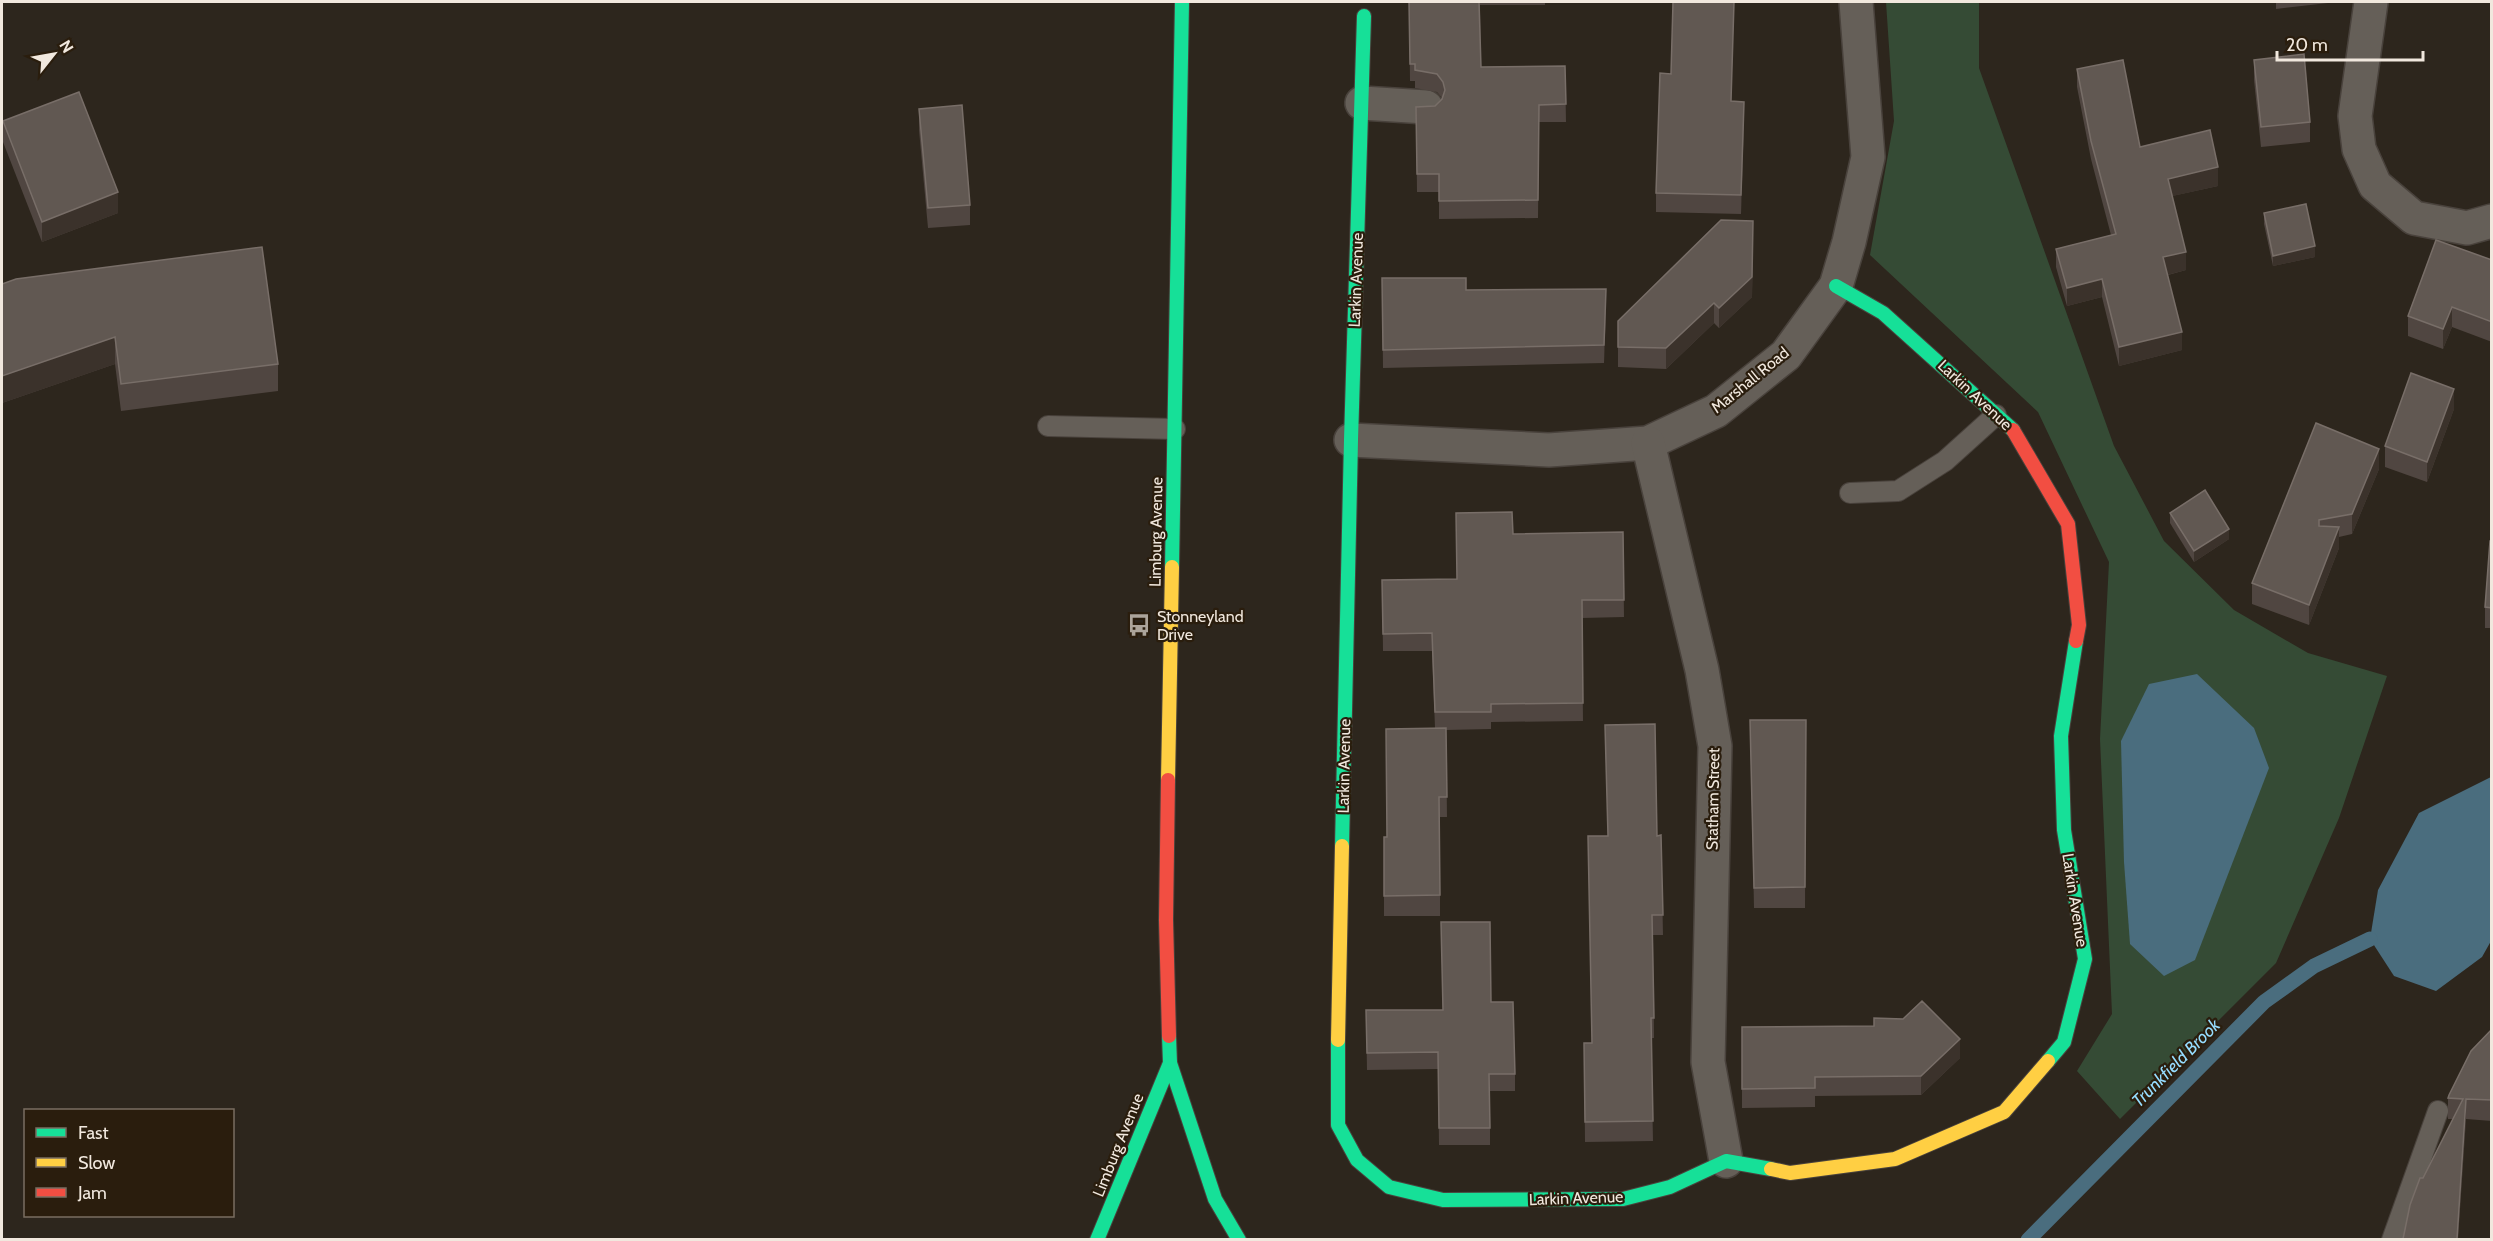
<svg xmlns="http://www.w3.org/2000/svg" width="2493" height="1241" viewBox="0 0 2493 1241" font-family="Cabin,sans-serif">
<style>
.green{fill:#354b35}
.water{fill:#4a6d7e}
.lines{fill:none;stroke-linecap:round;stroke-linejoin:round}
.stream{stroke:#4a6d7e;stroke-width:15}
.lane-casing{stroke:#49423c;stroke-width:22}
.street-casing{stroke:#49423c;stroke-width:36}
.fast-casing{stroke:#49423c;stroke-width:16}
.slow-casing{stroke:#49423c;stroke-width:16}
.jam-casing{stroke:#49423c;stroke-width:16}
.lane{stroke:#655f58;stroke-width:20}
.street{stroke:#655f58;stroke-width:33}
.fast{stroke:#16e098;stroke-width:14}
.slow{stroke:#ffcf43;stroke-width:14}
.jam{stroke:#f24e42;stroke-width:14}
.wall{fill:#504641}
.shaded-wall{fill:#3b322b}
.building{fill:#615852;stroke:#786e68;stroke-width:1.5}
.labels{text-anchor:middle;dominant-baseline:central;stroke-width:4.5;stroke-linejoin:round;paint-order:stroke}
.street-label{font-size:16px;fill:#f1e8de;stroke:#2a1d0d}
.poi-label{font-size:16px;fill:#f1e8de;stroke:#2a1d0d;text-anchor:start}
.water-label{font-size:18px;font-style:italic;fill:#96dcfe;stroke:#2a1d0d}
</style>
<rect width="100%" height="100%" fill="#2d261d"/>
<polygon class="green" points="1886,2 1979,2 1979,68 2114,446 2164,541 2234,610 2308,653 2387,676 2339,818 2276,963 2120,1119 2077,1071 2112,1014 2100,739 2109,562 2038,412 1870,255 1894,121"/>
<g class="water">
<polygon points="2197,674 2254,728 2269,768 2195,960 2164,976 2130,944 2124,862 2121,741 2149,684"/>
<polygon points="2491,777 2491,941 2482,957 2436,991 2394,976 2370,939 2378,890 2419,813"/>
</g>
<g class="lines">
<polyline class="stream" points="2028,1240 2264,1002 2314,966 2370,939"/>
<g class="lane-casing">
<g id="lane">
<polyline points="1048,426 1175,429"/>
<polyline points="1850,493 1898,491 1945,461 1996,415"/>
<polyline points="2392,1240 2438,1111"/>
</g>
</g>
<g class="street-casing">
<g id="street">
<polyline points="2371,2 2355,116 2359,149 2375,185 2414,218 2467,228 2492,221"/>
<polyline points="1362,103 1426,107"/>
<polyline points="1351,440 1549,450 1648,443 1716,411 1786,355 1836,286 1849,242 1868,157 1856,2"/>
<polyline points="1648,443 1702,670 1715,746 1708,1062 1726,1161"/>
</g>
</g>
<g class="fast-casing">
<g id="fast">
<polyline points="1836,286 1883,313 2013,430"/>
<polyline points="1172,567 1182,2"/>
<polyline points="1342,846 1351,440 1364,16"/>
<polyline points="1169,1036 1170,1063 1215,1199 1239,1240"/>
<polyline points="1338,1040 1338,1125 1357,1160 1389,1187 1443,1200 1623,1199 1670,1187 1726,1161 1771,1169"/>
<polyline points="2048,1061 2064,1042 2085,959 2064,830 2061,736 2076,641"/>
<polyline points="1097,1240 1170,1063"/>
</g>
</g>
<g class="slow-casing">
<g id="slow">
<polyline points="1168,780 1172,567"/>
<polyline points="1338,1040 1342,846"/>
<polyline points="1771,1169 1790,1173 1895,1159 2004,1112 2048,1061"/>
</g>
</g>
<g class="jam-casing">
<g id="jam">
<polyline points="2013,430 2068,524 2079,625 2076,641"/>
<polyline points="1168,780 1166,920 1169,1036"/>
</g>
</g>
<use href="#lane" class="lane"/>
<use href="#street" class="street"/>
<use href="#fast" class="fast"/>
<use href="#slow" class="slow"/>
<use href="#jam" class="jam"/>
</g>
<g class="wall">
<polygon points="1409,2 1545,2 1545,5 1480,5 1481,67 1565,66 1566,122 1539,122 1538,218 1439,219 1439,192 1417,192 1416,107 1435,106 1442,98 1437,92 1415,88 1415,81 1410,81"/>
<polygon points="1673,2 1734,2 1731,101 1744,120 1741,214 1656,212 1656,193 1671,74"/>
<polygon points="2276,2 2337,2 2276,9"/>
<polygon points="2254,60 2310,122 2310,142 2261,147 2254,80"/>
<polygon points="2077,69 2140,147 2218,186 2172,196 2186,270 2168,275 2182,350 2119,366 2102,297 2067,306 2056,267 2056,249 2111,235 2091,159 2077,87"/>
<polygon points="919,109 970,205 970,225 928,228 919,130"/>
<polygon points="3,121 118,213 42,242 3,142"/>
<polygon points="2264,213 2315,257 2273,266 2264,224"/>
<polygon points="1753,241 1752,297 1719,328 1714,323 1666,369 1618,367 1618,321"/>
<polygon points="2492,260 2492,342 2452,327 2443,349 2408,336 2408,316"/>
<polygon points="1382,278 1466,290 1606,307 1604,363 1383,368"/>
<polygon points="2,284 278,364 278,391 121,411 115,364 2,403"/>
<polygon points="2454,409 2427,482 2385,467 2385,446"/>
<polygon points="2316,423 2379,469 2352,534 2339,537 2339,548 2309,625 2252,604 2252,583"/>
<polygon points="2170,513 2229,539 2194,562 2170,523"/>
<polygon points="1623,532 1624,617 1582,618 1583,721 1491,722 1491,729 1446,730 1447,817 1440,817 1440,916 1384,916 1384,837 1387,837 1435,728 1432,651 1383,651 1382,580 1457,579 1513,534"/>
<polygon points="2492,541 2492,628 2485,628 2485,607"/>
<polygon points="1750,720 1806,720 1805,908 1754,908"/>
<polygon points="1661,835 1663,935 1653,935 1654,1038 1651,1038 1653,1141 1585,1142 1584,1043 1592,1043 1657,836"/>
<polygon points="1441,922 1491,1002 1515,1074 1515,1091 1490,1091 1490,1145 1439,1145 1438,1069 1367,1070 1366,1010 1443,1010"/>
<polygon points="1742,1027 1960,1058 1921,1095 1815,1096 1815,1107 1742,1108"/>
<polygon points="2492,1029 2492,1121 2466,1119 2458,1239 2403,1239 2423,1178 2453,1119 2448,1119 2448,1098"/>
</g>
<g class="shaded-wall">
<polygon points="1744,102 1744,120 1741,214 1741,195"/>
<polygon points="2218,167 2218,186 2168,197 2168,179"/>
<polygon points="118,192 118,213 42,242 42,222"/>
<polygon points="1753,221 1752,297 1719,328 1719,308"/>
<polygon points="2315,246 2315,257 2273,266 2273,256"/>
<polygon points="2186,252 2186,270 2163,276 2163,257"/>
<polygon points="2102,279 2102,297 2067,306 2067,288"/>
<polygon points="1606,289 1606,307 1604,363 1604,345"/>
<polygon points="1714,303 1714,323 1666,369 1666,348"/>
<polygon points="2452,307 2452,327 2443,349 2443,329"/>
<polygon points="2182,332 2182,350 2119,366 2119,347"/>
<polygon points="115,337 115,364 2,403 2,376"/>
<polygon points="2454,389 2454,409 2427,482 2427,462"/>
<polygon points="2379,449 2379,469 2352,534 2352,514"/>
<polygon points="2339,527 2339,548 2309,625 2309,605"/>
<polygon points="2229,529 2229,539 2194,562 2194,551"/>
<polygon points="1960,1039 1960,1058 1921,1095 1921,1076"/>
<polygon points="2466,1099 2466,1119 2458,1239 2457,1239"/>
</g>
<g class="building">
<polygon points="1409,2 1479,2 1481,67 1565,66 1566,104 1539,105 1538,200 1439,201 1439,174 1417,174 1416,107 1435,106 1442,99 1445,90 1443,82 1437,74 1415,70 1415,64 1410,64"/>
<polygon points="1673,2 1734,2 1731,101 1744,102 1741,195 1656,193 1660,73 1671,74"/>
<polygon points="2304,54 2310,122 2261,127 2254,60"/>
<polygon points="2123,60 2140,147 2210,130 2218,167 2168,179 2186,252 2163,257 2182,332 2119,347 2102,279 2067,288 2056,249 2116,234 2091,141 2077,69"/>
<polygon points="79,92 118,192 42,222 3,121"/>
<polygon points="962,105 970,205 928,208 919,109"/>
<polygon points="2306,204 2315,246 2273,256 2264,213"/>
<polygon points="1721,220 1753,221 1752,277 1719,308 1714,303 1666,348 1618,347 1618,321"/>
<polygon points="2436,240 2492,260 2492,322 2452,307 2443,329 2408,316"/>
<polygon points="262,247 278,364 121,384 115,337 2,376 2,284 16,279"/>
<polygon points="1382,278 1466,278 1466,290 1606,289 1604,345 1383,350"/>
<polygon points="2411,373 2454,389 2427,462 2385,446"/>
<polygon points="2316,423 2379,449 2352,514 2319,520 2319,526 2339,527 2309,605 2252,583"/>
<polygon points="2205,490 2229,529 2194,551 2170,513"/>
<polygon points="1512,512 1513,534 1623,532 1624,600 1582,600 1583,703 1491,704 1491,712 1435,712 1432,633 1383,634 1382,580 1457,579 1456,513"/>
<polygon points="2490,541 2492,541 2492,608 2485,607"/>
<polygon points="1750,720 1806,720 1805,887 1754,888"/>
<polygon points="1655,724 1657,836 1661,835 1663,915 1652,915 1654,1018 1651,1018 1653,1121 1585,1122 1584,1043 1592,1043 1588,836 1608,836 1605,725"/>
<polygon points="1446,728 1447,797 1439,797 1440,895 1384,896 1384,837 1387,837 1386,729"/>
<polygon points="1441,922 1490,922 1491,1002 1513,1002 1515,1074 1489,1074 1490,1128 1439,1128 1438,1052 1367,1053 1366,1010 1443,1010"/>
<polygon points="1922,1001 1960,1039 1921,1076 1815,1077 1815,1088 1742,1089 1742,1027 1874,1026 1874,1018 1903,1019"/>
<polygon points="2492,1029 2492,1100 2466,1099 2457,1239 2403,1239 2410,1205 2420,1178 2423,1178 2463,1099 2448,1098 2449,1095 2471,1051"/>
</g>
<defs>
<g id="bus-bare" transform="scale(1.8)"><path d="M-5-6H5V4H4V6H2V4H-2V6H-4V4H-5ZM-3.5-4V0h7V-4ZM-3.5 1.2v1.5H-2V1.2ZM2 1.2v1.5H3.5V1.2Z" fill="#aca49a" stroke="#2a1d0d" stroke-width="2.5" paint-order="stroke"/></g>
</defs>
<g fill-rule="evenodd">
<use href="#bus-bare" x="1139" y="625"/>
</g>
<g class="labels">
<g class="street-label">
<text transform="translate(1356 280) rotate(-88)">Larkin Avenue</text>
<text transform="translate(1750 380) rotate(-39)">Marshall Road</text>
<text transform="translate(1975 395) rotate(43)">Larkin Avenue</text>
<text transform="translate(1156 532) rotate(-89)">Limburg Avenue</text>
<text transform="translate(1344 766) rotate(-89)">Larkin Avenue</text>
<text transform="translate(1713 799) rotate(-89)">Statham Street</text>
<text transform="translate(2075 900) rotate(81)">Larkin Avenue</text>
<text transform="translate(1118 1145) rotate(-68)">Limburg Avenue</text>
<text transform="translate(1576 1198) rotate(-2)">Larkin Avenue</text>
</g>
<g class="poi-label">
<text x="1157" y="616">Stonneyland<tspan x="1157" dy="18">Drive</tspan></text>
</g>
<g class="water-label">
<text transform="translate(2176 1063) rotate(-45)">Trunkfield Brook</text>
</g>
</g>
<rect width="2493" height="1241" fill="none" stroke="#f1e8de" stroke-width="6"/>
<rect x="24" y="1109" width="210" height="108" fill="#2a1d0d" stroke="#7a6e61" stroke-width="1.5"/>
<rect x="36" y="1128" width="30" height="9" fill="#16e098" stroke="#7a6e61" stroke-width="1.5"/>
<text x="78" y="1139" font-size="18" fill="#f1e8de">Fast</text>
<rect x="36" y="1158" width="30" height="9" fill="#ffcf43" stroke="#7a6e61" stroke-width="1.5"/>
<text x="78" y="1169" font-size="18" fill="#f1e8de">Slow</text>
<rect x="36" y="1188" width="30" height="9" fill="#f24e42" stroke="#7a6e61" stroke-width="1.5"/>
<text x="78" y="1199" font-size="18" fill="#f1e8de">Jam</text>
<g transform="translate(54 54) rotate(59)" stroke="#2a1d0d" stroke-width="4.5" paint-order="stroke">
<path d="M0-4.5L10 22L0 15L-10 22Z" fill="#f1e8de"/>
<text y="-9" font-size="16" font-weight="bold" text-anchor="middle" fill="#f1e8de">N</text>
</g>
<path d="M2277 51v9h146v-9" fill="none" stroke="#f1e8de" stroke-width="3"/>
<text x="2286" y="51" font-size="18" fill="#f1e8de" stroke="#2a1d0d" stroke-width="4.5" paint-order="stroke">20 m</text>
</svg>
